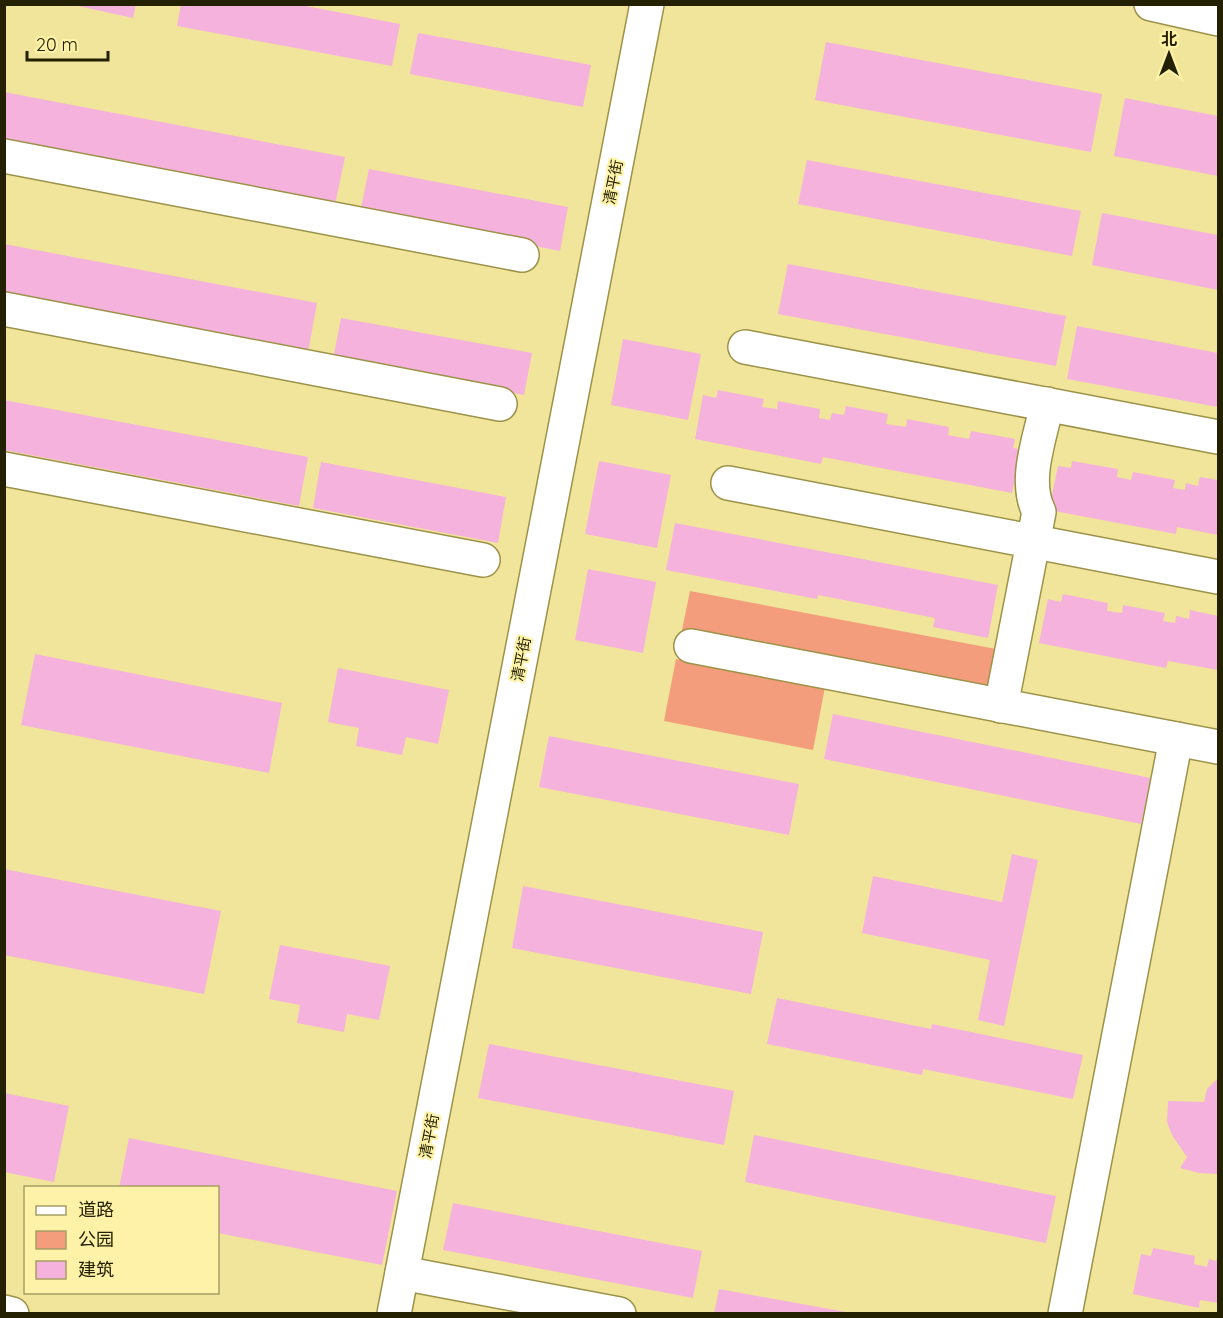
<svg xmlns="http://www.w3.org/2000/svg" width="1223" height="1318" viewBox="0 0 1223 1318" font-family="Quicksand,'Noto Sans SC',sans-serif">
<style>
.green{fill:#f49d7c}
.building{fill:#f5b2dc}
.lines{fill:none;stroke-linecap:round;stroke-linejoin:round}
.minor-casing{stroke:#9c9249;stroke-width:36}
.minor{stroke:#fff;stroke-width:33}
.labels{text-anchor:middle;dominant-baseline:central;stroke-width:4.5;stroke-linejoin:round;paint-order:stroke}
.street-label{font-size:15px;fill:#242002;stroke:#fdf2a7}
</style>
<rect width="100%" height="100%" fill="#f0e59a"/>
<g class="green">
<polygon points="690,591 996,649 987,694 681,635"/>
<polygon points="676,659 825,687 813,750 664,721"/>
</g>
<g class="building">
<polygon points="69,4 136,4 133,18"/>
<polygon points="181,4 295,4 400,24 392,66 177,26"/>
<polygon points="418,33 591,65 583,107 410,74"/>
<polygon points="826,42 1102,94 1091,152 815,100"/>
<polygon points="4,92 345,157 335,205 4,143"/>
<polygon points="1125,98 1218,116 1218,176 1114,156"/>
<polygon points="807,160 1081,211 1072,256 798,204"/>
<polygon points="369,169 568,207 560,251 360,213"/>
<polygon points="1102,213 1218,235 1218,290 1092,265"/>
<polygon points="4,244 317,303 308,352 4,295"/>
<polygon points="788,264 1066,316 1056,366 778,314"/>
<polygon points="341,318 532,353 524,395 333,359"/>
<polygon points="1077,326 1218,353 1218,407 1067,379"/>
<polygon points="623,339 701,354 688,420 611,405"/>
<polygon points="718,390 764,399 762,407 777,409 778,401 820,409 819,418 830,420 832,413 844,415 846,406 888,414 886,424 906,427 907,419 949,427 948,435 969,439 971,431 1015,439 1013,448 1021,449 1012,493 823,457 821,464 695,439 703,395 716,398"/>
<polygon points="4,400 308,457 299,506 4,450"/>
<polygon points="599,461 671,475 657,548 585,534"/>
<polygon points="1072,461 1118,469 1117,477 1131,480 1133,472 1175,480 1173,488 1185,490 1186,483 1198,486 1200,477 1218,480 1218,535 1177,527 1176,534 1049,510 1058,466 1071,468"/>
<polygon points="321,462 506,497 498,543 313,508"/>
<polygon points="675,523 998,585 988,638 933,627 935,618 818,595 817,599 666,570"/>
<polygon points="588,569 656,582 643,653 575,640"/>
<polygon points="1063,594 1108,603 1107,611 1122,613 1123,605 1165,613 1163,621 1175,623 1176,616 1189,619 1190,610 1218,616 1218,670 1168,661 1166,668 1039,643 1048,599 1061,602"/>
<polygon points="35,654 282,703 269,773 21,725"/>
<polygon points="338,668 449,690 438,744 406,737 402,755 356,746 359,728 328,722"/>
<polygon points="833,714 1151,778 1141,824 824,759"/>
<polygon points="549,736 799,784 789,835 539,787"/>
<polygon points="1012,854 1038,860 1004,1026 978,1020 990,960 862,933 873,876 1002,902"/>
<polygon points="4,869 221,911 204,994 4,955"/>
<polygon points="523,886 763,932 751,994 512,948"/>
<polygon points="280,945 390,966 379,1020 347,1014 344,1032 297,1023 300,1005 269,999"/>
<polygon points="777,998 931,1029 932,1024 1083,1055 1073,1099 923,1069 922,1075 767,1044"/>
<polygon points="489,1044 734,1091 724,1145 478,1098"/>
<polygon points="1218,1078 1218,1174 1199,1173 1180,1168 1187,1157 1172,1135 1167,1122 1168,1101 1204,1102 1207,1089"/>
<polygon points="4,1093 69,1106 54,1182 4,1172"/>
<polygon points="754,1135 1056,1196 1046,1243 745,1182"/>
<polygon points="129,1138 397,1191 382,1265 218,1233 218,1188 119,1188"/>
<polygon points="453,1203 702,1251 693,1298 443,1250"/>
<polygon points="1153,1248 1195,1256 1194,1264 1207,1267 1209,1259 1216,1261 1218,1255 1218,1303 1200,1300 1199,1308 1133,1294 1141,1254 1151,1256"/>
<polygon points="719,1289 846,1312 846,1314 714,1314"/>
</g>
<g class="lines">
<g class="minor-casing">
<g id="minor">
<polyline points="1151,4 1218,19"/>
<polyline points="4,156 522,255"/>
<polyline points="4,309 500,404"/>
<polyline points="745,347 1218,437"/>
<polyline points="4,469 483,560"/>
<polyline points="728,483 1218,577"/>
<polyline points="691,646 1218,747"/>
<path d="M1001,706L1039,512C1023,480 1040,439 1047,404"/>
<polyline points="402,1273 619,1314"/>
<polyline points="4,1312 12,1314"/>
<polyline points="394,1314 647,4"/>
<polyline points="1065,1314 1176,739"/>
</g>
</g>
<use href="#minor" class="minor"/>
</g>
<g class="labels">
<g class="street-label">
<text transform="translate(613 182) rotate(-79)">清平街</text>
<text transform="translate(521 659) rotate(-79)">清平街</text>
<text transform="translate(429 1136) rotate(-79)">清平街</text>
</g>
</g>
<rect width="1223" height="1318" fill="none" stroke="#242002" stroke-width="12"/>
<rect x="24" y="1186" width="195" height="108" fill="#fdf2a7" stroke="#a69e65" stroke-width="1.5"/>
<rect x="36" y="1206" width="30" height="9" fill="#ffffff" stroke="#a69e65" stroke-width="1.5"/>
<text x="78" y="1216" font-size="18" fill="#242002">道路</text>
<rect x="36" y="1231" width="30" height="18" fill="#f49d7c" stroke="#a69e65" stroke-width="1.5"/>
<text x="78" y="1246" font-size="18" fill="#242002">公园</text>
<rect x="36" y="1261" width="30" height="18" fill="#f5b2dc" stroke="#a69e65" stroke-width="1.5"/>
<text x="78" y="1276" font-size="18" fill="#242002">建筑</text>
<g transform="translate(1169 54)" stroke="#fdf2a7" stroke-width="4.5" paint-order="stroke">
<path d="M0-4.5L10 22L0 15L-10 22Z" fill="#242002"/>
<text y="-9" font-size="16" font-weight="bold" text-anchor="middle" fill="#242002">北</text>
</g>
<path d="M27 51v9h81v-9" fill="none" stroke="#242002" stroke-width="3"/>
<text x="36" y="51" font-size="18" fill="#242002" stroke="#fdf2a7" stroke-width="4.5" paint-order="stroke">20 m</text>
</svg>
